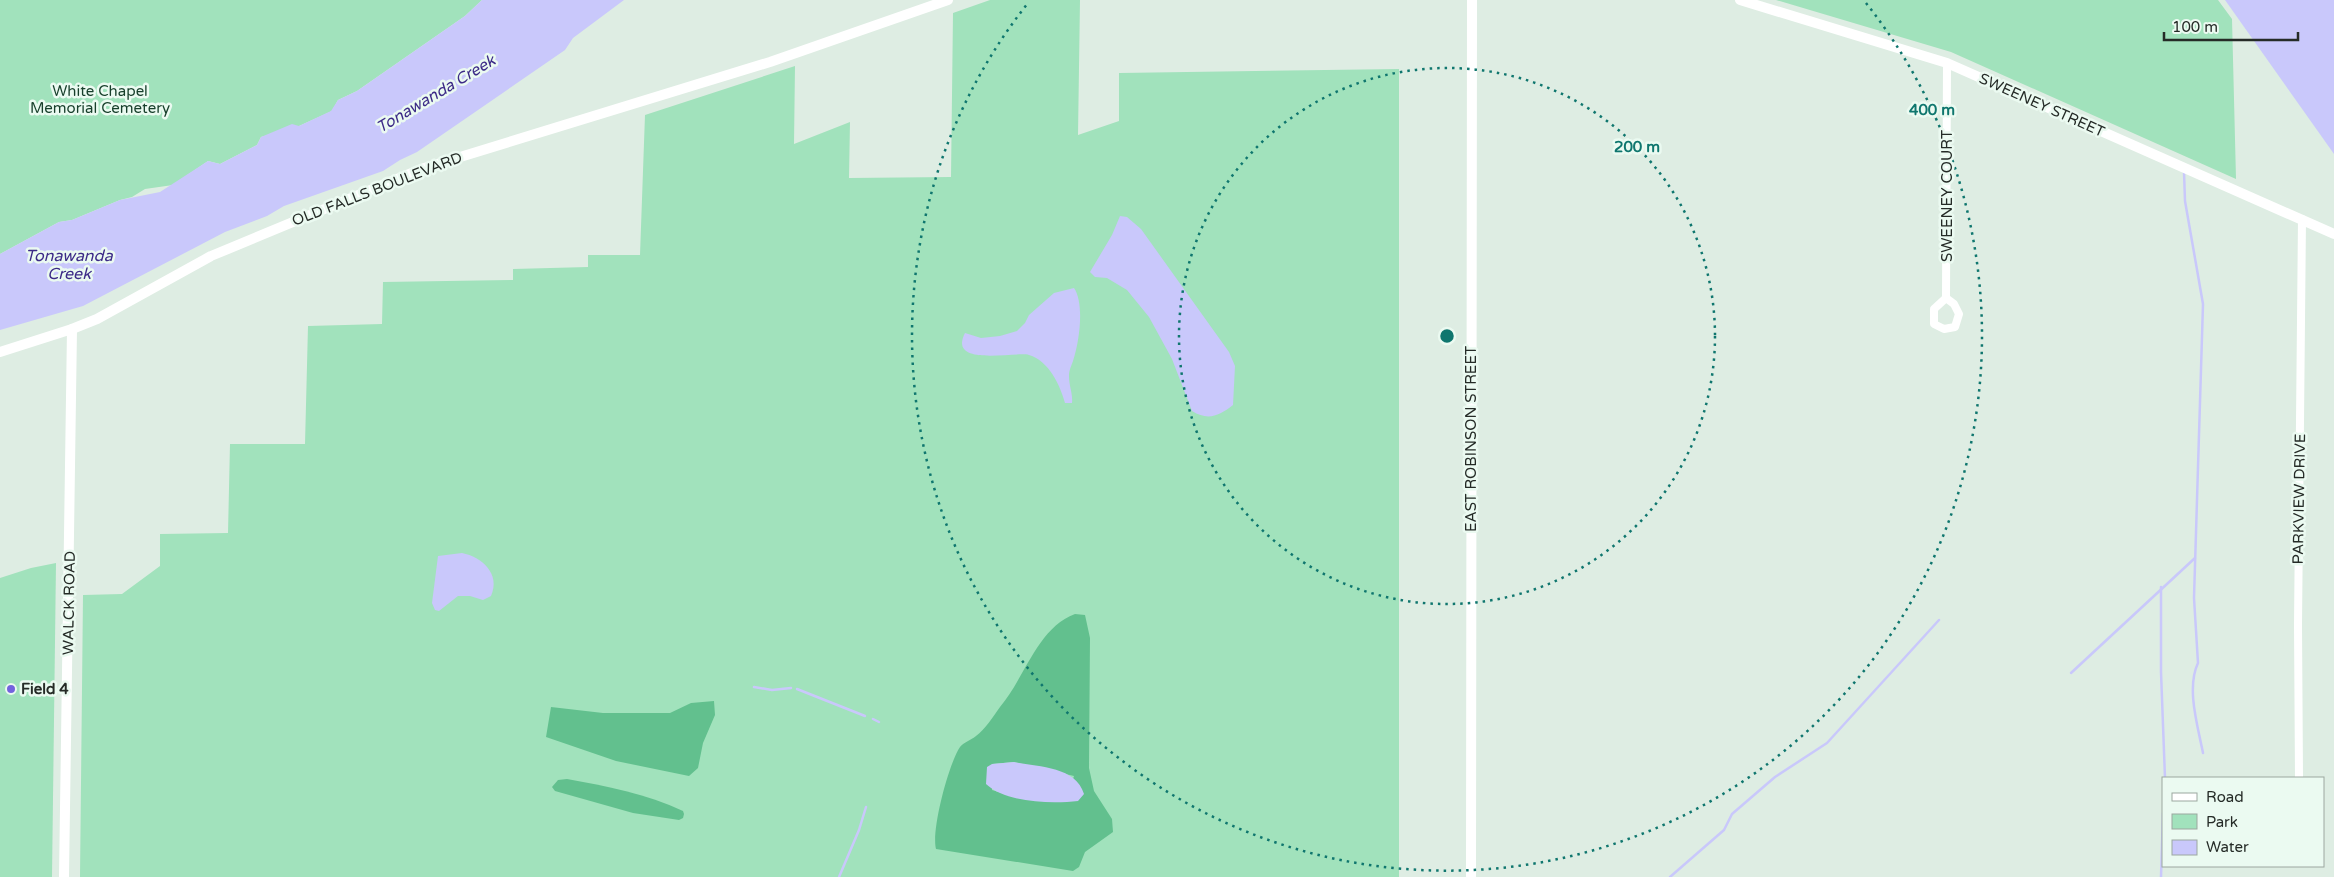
<svg xmlns="http://www.w3.org/2000/svg" width="2334" height="877" viewBox="0 0 2334 877" font-family="'Varela Round',sans-serif">
<style>
.green{fill:#a1e2bc}
.forest{fill:#62c08e;fill-rule:evenodd}
.water{fill:#c9c8fb}
.lines{fill:none;stroke-linecap:round;stroke-linejoin:round}
.stream{stroke:#c9c8fb;stroke-width:2.5}
.minor{stroke:#fff;stroke-width:8}
.tertiary{stroke:#fff;stroke-width:10}
.ring{fill:none;stroke:#0f766e;stroke-width:2.5;stroke-dasharray:2.5 5}
.poi-dot{fill:#7363de;stroke:#ebfaf1;stroke-width:2}
.labels{text-anchor:middle;dominant-baseline:central;stroke-width:5;stroke-linejoin:round;paint-order:stroke}
.park-label{font-size:15px;fill:#173f2b;stroke:#ebfaf1}
.street-label{font-size:15px;fill:#252b27;stroke:#ebfaf1}
.poi-label{font-size:15px;font-weight:bold;fill:#252b27;stroke:#ebfaf1;text-anchor:start}
.water-label{font-size:16px;font-style:italic;fill:#3c2a87;stroke:#ebfaf1}
.centre{fill:#0f766e;stroke:#ebfaf1;stroke-width:2.5}
.ring-label{font-size:15px;text-anchor:middle;font-weight:bold;fill:#0f766e;stroke:#ebfaf1;stroke-width:5;stroke-linejoin:round;paint-order:stroke}
</style>
<rect width="100%" height="100%" fill="#deede3"/>
<g class="green">
<polygon points="0,0 482,0 465,16 357,91 338,100 332,111 299,126 261,137 257,145 220,164 208,161 173,185 145,189 132,197 120,200 72,220 59,222 0,254"/>
<polygon points="990,0 1080,0 1078,135 1119,121 1119,73 1399,69 1399,877 80,877 83,595 122,594 160,566 160,534 228,533 230,444 305,444 308,326 382,324 383,282 513,280 513,269 588,267 588,255 640,255 645,115 795,66 794,144 850,122 849,178 951,177 953,13"/>
<polygon points="1776,0 2218,0 2232,19 2236,179 1951,52"/>
<polygon points="56,563 52,877 0,877 0,578 31,568"/>
</g>
<g class="forest">
<path d="M1075,614L1085,615L1090,638L1089,768L1094,791L1112,819L1113,832L1085,852L1079,867L1073,871L936,849C931,830 949,763 960,747C964,742 971,740 976,736C985,729 993,717 1000,707C1025,678 1037,628 1075,614ZM1014,762L1074,776L1065,802C1040,801 1017,798 992,790V764Z"/>
<polygon points="714,701 715,715 703,743 698,768 689,776 616,761 546,737 551,707 603,713 670,713 691,703"/>
<path d="M567,779C606,786 647,794 683,811L684,814L683,818L679,820L633,813L555,791L552,787L558,780Z"/>
</g>
<g class="water">
<polygon points="482,0 624,0 573,38 565,50 417,152 400,160 383,171 284,206 267,216 225,232 83,306 0,330 0,254 59,222 72,220 120,200 160,192 208,161 220,164 257,145 261,137 292,124 299,126 331,111 338,100 357,91 465,16"/>
<polygon points="2225,0 2334,0 2334,154"/>
<path d="M1120,216L1127,217L1141,229L1229,352L1235,366L1233,405C1219,416 1208,421 1192,411L1172,359L1149,317L1127,290L1107,278L1095,277L1090,272L1112,235Z"/>
<path d="M1074,288C1085,304 1079,343 1073,361C1071,367 1069,370 1069,376C1069,386 1073,394 1072,403H1065C1060,385 1049,361 1029,355C1016,351 947,368 965,333L981,338L1000,336L1017,331L1025,323L1029,315L1054,293Z"/>
<path d="M462,553C482,557 501,574 491,596L483,600L470,596H458L439,611L435,610L432,603L438,556Z"/>
<path d="M1014,762C1038,767 1076,766 1084,794L1078,801C1052,804 1006,803 986,784L987,767L992,764Z"/>
</g>
<g class="lines">
<g class="stream">
<path d="M2184,172L2185,201L2203,304L2194,598L2198,663C2186,688 2198,727 2203,753"/>
<polyline points="2161,587 2161,672 2165,778"/>
<polyline points="2071,673 2195,558"/>
<polyline points="754,687 772,690 791,688"/>
<polyline points="797,689 865,716"/>
<polyline points="873,719 879,722"/>
<polyline points="839,877 859,830 866,807"/>
<polyline points="1670,877 1724,830 1732,814 1775,777 1827,743 1939,620"/>
<polyline points="2161,877 2163,813"/>
</g>
<g class="minor">
<polyline points="1946,298 1954,304 1959,314 1955,327 1944,329 1934,324 1934,309 1946,298 1947,63"/>
<polyline points="2299,778 2298,625 2302,219"/>
</g>
<g class="tertiary">
<polyline points="1740,0 1947,63 2334,234"/>
<polyline points="0,352 72,329 97,319 211,256 421,169 770,62 948,0"/>
<polyline points="64,877 72,329"/>
<polyline points="1471,877 1472,0"/>
</g>
</g>
<g class="ring">
<circle cx="1447" cy="336" r="268"/>
<path d="M1866 3A535 535 0 1 1 1028 3"/>
</g>
<circle class="poi-dot" cx="11" cy="689" r="5"/>
<g class="labels">
<g class="park-label">
<text x="100" y="91">White Chapel<tspan x="100" dy="17">Memorial Cemetery</tspan></text>
</g>
<g class="street-label">
<text transform="translate(2042 105) rotate(24)">SWEENEY STREET</text>
<text transform="translate(377 189) rotate(-21)">OLD FALLS BOULEVARD</text>
<text transform="translate(1947 196) rotate(-90)">SWEENEY COURT</text>
<text transform="translate(1471 439) rotate(-90)">EAST ROBINSON STREET</text>
<text transform="translate(2299 499) rotate(-89)">PARKVIEW DRIVE</text>
<text transform="translate(69 603) rotate(-89)">WALCK ROAD</text>
</g>
<g class="poi-label">
<text x="21" y="689">Field 4</text>
</g>
<g class="water-label">
<text transform="translate(436 94) rotate(-31)">Tonawanda Creek</text>
<text x="69" y="256">Tonawanda<tspan x="69" dy="18">Creek</tspan></text>
</g>
</g>
<circle cx="1447" cy="336" r="8" class="centre"/>
<g class="ring-label">
<text x="1932" y="115">400 m</text>
<text x="1637" y="152">200 m</text>
</g>
<rect x="2162" y="777" width="162" height="90" fill="#ebfaf1" stroke="#9ca7a0"/>
<rect x="2172" y="793" width="25" height="8" fill="#ffffff" stroke="#9ca7a0"/>
<text x="2206" y="802" font-size="15" fill="#252b27">Road</text>
<rect x="2172" y="814" width="25" height="15" fill="#a1e2bc" stroke="#9ca7a0"/>
<text x="2206" y="827" font-size="15" fill="#252b27">Park</text>
<rect x="2172" y="840" width="25" height="15" fill="#c9c8fb" stroke="#9ca7a0"/>
<text x="2206" y="852" font-size="15" fill="#252b27">Water</text>
<path d="M2164 32v8h134v-8" fill="none" stroke="#252b27" stroke-width="2.5"/>
<text x="2172" y="32" font-size="15" fill="#252b27" stroke="#ebfaf1" stroke-width="4" paint-order="stroke">100 m</text>
</svg>
